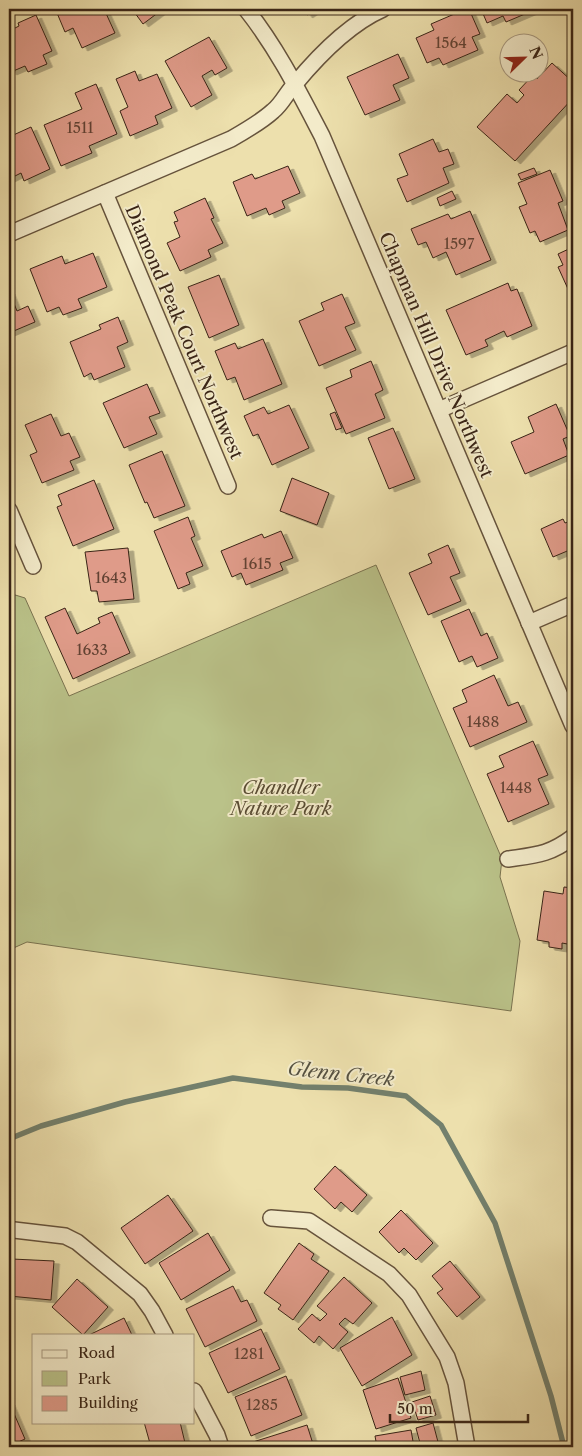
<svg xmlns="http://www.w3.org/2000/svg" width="582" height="1456" viewBox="0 0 582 1456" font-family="'Libre Caslon Text',serif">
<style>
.green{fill:#bac289;stroke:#7a7350}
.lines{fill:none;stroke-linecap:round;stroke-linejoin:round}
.stream{stroke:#73806d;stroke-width:5.5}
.building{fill:#df9b89;stroke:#392416;filter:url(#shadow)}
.minor-casing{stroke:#66533c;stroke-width:18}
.minor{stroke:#f3ebca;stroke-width:15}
.labels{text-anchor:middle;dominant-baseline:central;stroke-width:4;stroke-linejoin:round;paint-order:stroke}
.number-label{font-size:15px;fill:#624233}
.street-label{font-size:18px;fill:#392416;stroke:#f3ebca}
.park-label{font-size:18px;font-style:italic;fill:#594c33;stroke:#f3ebca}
.water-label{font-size:19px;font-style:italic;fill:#565242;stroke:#f3ebca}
</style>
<defs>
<filter id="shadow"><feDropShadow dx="5.5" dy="3" stdDeviation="0" flood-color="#0004"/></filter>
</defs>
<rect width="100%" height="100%" fill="#ede0ad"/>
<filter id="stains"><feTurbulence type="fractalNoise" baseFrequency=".004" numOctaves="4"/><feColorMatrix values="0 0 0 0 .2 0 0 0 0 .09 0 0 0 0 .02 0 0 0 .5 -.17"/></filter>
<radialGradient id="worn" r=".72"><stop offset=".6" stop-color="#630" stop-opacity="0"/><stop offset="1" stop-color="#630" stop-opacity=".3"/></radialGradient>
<polygon class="green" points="376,565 502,859 500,877 520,941 511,1011 27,942 9,950 9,591 12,594 25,598 69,696"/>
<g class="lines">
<polyline class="stream" points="9,1139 41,1126 125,1102 233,1078 302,1087 348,1088 406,1096 441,1125 495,1223 551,1396 564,1447"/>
</g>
<g class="building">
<polygon points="67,9 104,9 115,33 82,48 73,28 65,32 57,13"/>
<polygon points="132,9 163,9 143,24"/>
<polygon points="303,9 316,9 307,15"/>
<polygon points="466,9 469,9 480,34 472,37 478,50 443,65 439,58 427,63 416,38 434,30 431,24"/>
<polygon points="481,9 531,9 532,11 506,22 503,16 487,23"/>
<polygon points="36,15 52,51 43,55 47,64 28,72 25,66 11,72 9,67 9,31 19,26 18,23"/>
<polygon points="209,37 227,68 215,75 212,70 202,76 212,95 191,107 165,61"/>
<polygon points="398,54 409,78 393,85 400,100 365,115 347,77"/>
<polygon points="552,63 573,82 573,89 570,93 573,98 515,161 477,127 507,94 517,103 524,95 519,90 533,75 537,79"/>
<polygon points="135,71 139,81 157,74 172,108 155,116 158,124 130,136 120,111 128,107 116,79"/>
<polygon points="96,84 117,134 89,146 92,153 61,166 44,125 82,109 75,93"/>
<polygon points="31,127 50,169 24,181 21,173 9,179 9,137"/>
<polygon points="433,139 439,152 448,149 454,164 443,168 449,183 407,202 397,179 408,175 399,154"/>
<polygon points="288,166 300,193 282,201 285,208 269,215 266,208 247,216 233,182 252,174 255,179"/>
<polygon points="534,168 537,174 521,180 518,174"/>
<polygon points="550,170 563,201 558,203 568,230 540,242 535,231 530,233 519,207 527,204 518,183"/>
<polygon points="452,191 456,199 440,206 437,198"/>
<polygon points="205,198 214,218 211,219 223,243 208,250 211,257 180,271 167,243 180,237 174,222 178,221 174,212"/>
<polygon points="470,211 491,260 456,275 446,252 433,258 426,242 418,245 411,229 448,214 451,219"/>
<polygon points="573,247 573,300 558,267 563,265 558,254"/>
<polygon points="93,253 107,287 78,299 82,308 63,315 59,307 47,312 30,269 62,256 65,264"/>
<polygon points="219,275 239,325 209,338 188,287"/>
<polygon points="508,283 511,291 517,289 532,326 507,337 504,331 485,340 488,346 466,355 446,310"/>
<polygon points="9,291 17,311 28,306 35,322 9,333"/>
<polygon points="342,294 355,323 345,327 356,350 319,366 299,321 324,310 321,303"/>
<polygon points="118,317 128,342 117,347 125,367 94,380 91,373 84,377 70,342 101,329 99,325"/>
<polygon points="263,339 282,384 244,400 235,377 227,380 215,351 235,343 238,349"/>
<polygon points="371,361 383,390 375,394 385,418 346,434 326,388 352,377 350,370"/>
<polygon points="147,384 160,413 149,417 157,434 124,448 103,403"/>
<polygon points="556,404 570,436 563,439 569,455 525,474 511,442 534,432 528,417"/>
<polygon points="289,405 309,448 272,465 258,434 253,436 244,416 264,407 268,414"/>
<polygon points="335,412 342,428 336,430 330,414"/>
<polygon points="51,414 61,436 69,433 80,457 70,461 74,470 42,483 30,455 37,452 25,425"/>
<polygon points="393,428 415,479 389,489 368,438"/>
<polygon points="162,451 185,506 154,518 147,502 145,503 129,465"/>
<polygon points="292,478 329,493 317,525 280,511"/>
<polygon points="94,480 114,529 73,546 57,507 62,505 58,495"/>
<polygon points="188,517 195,536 191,538 203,566 186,573 190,584 178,589 154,531"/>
<polygon points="563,519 565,523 573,520 573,552 572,549 553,557 541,529"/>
<polygon points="281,531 293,558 280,563 283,570 246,585 241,573 232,577 221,551 262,534 264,538"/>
<polygon points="448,545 460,573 450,577 461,601 428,615 409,573 432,563 428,554"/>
<polygon points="128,548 134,599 99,602 97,591 91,591 85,552"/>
<polygon points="65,608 77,634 100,623 98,618 112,612 130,653 73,679 45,617"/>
<polygon points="469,609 481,636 487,633 498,658 477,667 472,656 459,662 441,621"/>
<polygon points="494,675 508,706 518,702 527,722 470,747 453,708 467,702 462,690"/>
<polygon points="533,741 548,775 538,779 549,804 508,822 487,774 504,767 499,756"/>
<polygon points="564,887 573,888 573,945 562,943 562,949 549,947 549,942 537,940 544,891 563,894"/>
<polygon points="335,1166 367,1195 352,1212 341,1202 335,1209 314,1189"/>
<polygon points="168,1195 193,1231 145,1264 121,1228"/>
<polygon points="401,1210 433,1243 416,1260 404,1248 399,1253 379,1232"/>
<polygon points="208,1233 230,1270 181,1300 159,1263"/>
<polygon points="299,1243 314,1254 311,1259 329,1271 293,1320 278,1309 281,1305 264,1293"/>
<polygon points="12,1259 54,1261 51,1300 9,1296"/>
<polygon points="450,1261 480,1297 457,1317 437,1293 443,1289 432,1276"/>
<polygon points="344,1277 372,1303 353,1324 345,1318 339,1324 348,1332 333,1349 319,1336 314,1343 298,1329 312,1314 320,1321 327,1314 317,1306"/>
<polygon points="77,1279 108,1307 83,1335 52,1307"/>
<polygon points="233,1286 241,1302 247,1300 257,1321 205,1347 186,1309"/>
<polygon points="392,1317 412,1355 362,1386 340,1348"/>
<polygon points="124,1318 132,1335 89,1335"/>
<polygon points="261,1329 280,1369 228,1393 209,1353"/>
<polygon points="421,1371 425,1390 405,1395 400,1377"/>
<polygon points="286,1376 302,1415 251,1436 235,1397"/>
<polygon points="398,1378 411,1418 376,1429 363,1390"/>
<polygon points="430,1396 436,1415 418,1420 412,1402"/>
<polygon points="9,1402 25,1439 9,1446"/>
<polygon points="144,1422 180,1422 186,1447 151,1447"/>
<polygon points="433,1423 438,1442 421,1447 416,1428"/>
<polygon points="307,1425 314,1447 254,1447 253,1442"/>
<polygon points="411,1430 414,1447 377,1447 375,1436"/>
</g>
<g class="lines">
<g class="minor-casing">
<g id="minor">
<path d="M246,9C277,48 299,92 322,136L573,726"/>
<polyline points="105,193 228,486"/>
<path d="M9,234L231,139C245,131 261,122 273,111C282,104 287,92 295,84C319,55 349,24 383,9"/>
<polyline points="439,410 573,352"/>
<polyline points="9,510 33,566"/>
<polyline points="529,623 573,604"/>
<path d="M508,859C536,855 549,855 573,837"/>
<polyline points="271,1218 309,1221 389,1274 409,1295 447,1357 456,1383 467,1447"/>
<polyline points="14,1230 65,1236 77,1242 140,1294 152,1311 165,1335"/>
<polyline points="194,1391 217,1435 221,1447"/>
</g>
</g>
<use href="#minor" class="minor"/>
</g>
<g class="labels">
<g class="number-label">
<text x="451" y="42">1564</text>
<text x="80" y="127">1511</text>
<text x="459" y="243">1597</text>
<text x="257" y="563">1615</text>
<text x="111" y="577">1643</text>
<text x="92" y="649">1633</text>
<text x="483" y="721">1488</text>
<text x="516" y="787">1448</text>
<text x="249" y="1353">1281</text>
<text x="262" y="1404">1285</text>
</g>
<g class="street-label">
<text transform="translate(184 332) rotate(67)">Diamond Peak Court Northwest</text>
<text transform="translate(436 355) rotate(67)">Chapman Hill Drive Northwest</text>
</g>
<g class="park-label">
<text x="281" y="788">Chandler<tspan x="281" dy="21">Nature Park</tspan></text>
</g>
<g class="water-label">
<text transform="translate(341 1074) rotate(6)">Glenn Creek</text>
</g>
</g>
<rect width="582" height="1456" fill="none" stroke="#ede0ad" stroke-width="30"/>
<rect x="10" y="10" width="562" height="1436" fill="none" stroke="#392416" stroke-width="2.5"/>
<rect x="15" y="15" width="552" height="1426" fill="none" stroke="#392416"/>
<rect x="32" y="1334" width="162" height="90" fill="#f3ebca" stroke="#a99b82"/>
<rect x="42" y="1350" width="25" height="8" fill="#f3ebca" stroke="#a99b82"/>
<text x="78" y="1358" font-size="15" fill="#392416">Road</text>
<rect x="42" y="1371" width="25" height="15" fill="#bac289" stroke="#a99b82"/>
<text x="78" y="1384" font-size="15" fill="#392416">Park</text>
<rect x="42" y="1396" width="25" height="15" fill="#df9b89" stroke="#a99b82"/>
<text x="78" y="1408" font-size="15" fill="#392416">Building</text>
<g transform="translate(524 58) rotate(67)"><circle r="24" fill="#f3ebca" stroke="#a99b82"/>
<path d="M0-4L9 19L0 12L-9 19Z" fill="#8f2418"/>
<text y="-8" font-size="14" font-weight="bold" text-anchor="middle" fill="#392416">N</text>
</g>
<path d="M390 1414v8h138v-8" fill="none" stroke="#392416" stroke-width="2.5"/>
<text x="397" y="1414" font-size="15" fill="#392416" stroke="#f3ebca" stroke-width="4" paint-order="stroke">50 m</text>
<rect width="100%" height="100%" filter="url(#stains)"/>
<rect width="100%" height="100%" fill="url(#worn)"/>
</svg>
